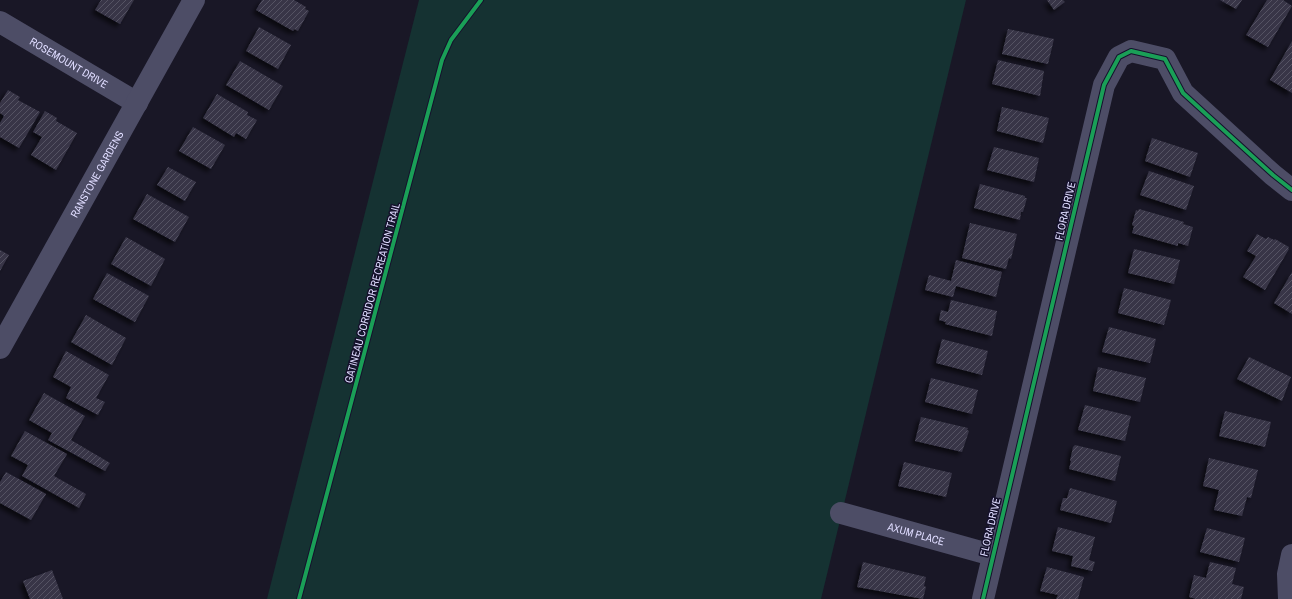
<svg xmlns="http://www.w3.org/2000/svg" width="1292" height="599" viewBox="0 0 1292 599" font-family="'Archivo Narrow',sans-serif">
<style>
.grass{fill:#153232}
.building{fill:url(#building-hatch);filter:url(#shadow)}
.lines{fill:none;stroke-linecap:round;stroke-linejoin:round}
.minor{stroke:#4d4d66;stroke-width:22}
.cycleway-casing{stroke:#15112c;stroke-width:6}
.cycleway{stroke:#1a9f57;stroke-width:4}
.labels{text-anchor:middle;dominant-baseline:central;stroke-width:3;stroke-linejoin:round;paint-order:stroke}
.street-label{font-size:11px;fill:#dfdcff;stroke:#15112c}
</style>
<defs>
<pattern id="building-hatch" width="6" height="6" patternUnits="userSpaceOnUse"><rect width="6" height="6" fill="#383647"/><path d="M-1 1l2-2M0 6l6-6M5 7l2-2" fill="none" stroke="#545263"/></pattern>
<filter id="shadow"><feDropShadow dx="-3.5" dy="3.5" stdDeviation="2" flood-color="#0009"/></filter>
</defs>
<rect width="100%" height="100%" fill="#191726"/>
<polygon class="grass" points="419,0 966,0 821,599 267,599"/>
<g class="building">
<polygon points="101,0 134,0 120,24 95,10"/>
<polygon points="262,0 294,0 306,7 305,9 309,11 298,31 294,29 293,31 256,10"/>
<polygon points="1047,0 1063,0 1065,2 1054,10"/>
<polygon points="1220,0 1242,0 1236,9"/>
<polygon points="1267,0 1283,0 1292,6 1268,47 1246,35"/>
<polygon points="259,27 291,45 278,69 246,51"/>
<polygon points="1008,29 1054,39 1048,64 1002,54"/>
<polygon points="1292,41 1292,93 1270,80"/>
<polygon points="998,60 1044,71 1040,96 992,84"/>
<polygon points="240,61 283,86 269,110 226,85"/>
<polygon points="8,90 20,97 18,100 40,112 19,148 0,137 0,123 4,116 0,113 0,103"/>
<polygon points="217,94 248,112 247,115 257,120 246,139 236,133 234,137 203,118"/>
<polygon points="1002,107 1049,118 1043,143 997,131"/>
<polygon points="45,111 57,118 56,121 77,133 56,170 31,155 42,137 33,132"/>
<polygon points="193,127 225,145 211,169 179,151"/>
<polygon points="1152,138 1198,153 1190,177 1145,161"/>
<polygon points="994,147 1039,158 1034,182 987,170"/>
<polygon points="168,167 196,182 185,201 157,185"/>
<polygon points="1149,171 1194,186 1186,210 1140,195"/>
<polygon points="980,184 1025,196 1025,198 1027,198 1023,212 1021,212 1020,220 974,208"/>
<polygon points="147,194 189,217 175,242 133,219"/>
<polygon points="1139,209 1184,222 1183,224 1193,227 1188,246 1178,243 1178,246 1132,233 1134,226 1132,225 1136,210 1138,211"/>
<polygon points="970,223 1017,234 1011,259 1009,258 1006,269 962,258"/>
<polygon points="1257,234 1266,239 1268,237 1274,240 1275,239 1289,247 1288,248 1289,249 1265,290 1243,277 1256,256 1247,251"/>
<polygon points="126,237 165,259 151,286 111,264"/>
<polygon points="1134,249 1180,260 1174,284 1128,273"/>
<polygon points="0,250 9,255 0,271"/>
<polygon points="956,260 1002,272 996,297 956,286 953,297 925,290 929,275 951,281"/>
<polygon points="1292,272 1292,314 1274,303"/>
<polygon points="107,273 149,296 135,322 93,299"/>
<polygon points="1124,288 1171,300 1164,325 1118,313"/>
<polygon points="951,300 997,311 992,336 945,324 946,322 939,320 941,310 948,312"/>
<polygon points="86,315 126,338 112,365 71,342"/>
<polygon points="1109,327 1156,339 1150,363 1102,352"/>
<polygon points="942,339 988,351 982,375 936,363"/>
<polygon points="66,351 109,375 96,398 105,402 98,415 66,398 71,387 53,377"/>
<polygon points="1249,357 1291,377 1282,401 1237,379"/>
<polygon points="1098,367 1146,378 1140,402 1093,391"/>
<polygon points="931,378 978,390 972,414 925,402"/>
<polygon points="44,393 85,416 71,440 110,463 105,471 48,440 52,433 29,420"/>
<polygon points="1085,405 1131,416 1125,441 1078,430"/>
<polygon points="1225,411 1271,422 1265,447 1219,436"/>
<polygon points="921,417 968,428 967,430 969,431 962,452 915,441"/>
<polygon points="25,431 67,454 54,476 86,494 79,508 22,476 28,465 11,456"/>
<polygon points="1075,445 1121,456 1115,481 1069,469 1071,461 1070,461 1073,447"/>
<polygon points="1209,458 1258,470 1251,498 1247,497 1242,516 1214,510 1219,490 1203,486"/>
<polygon points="904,462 952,473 946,497 898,486"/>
<polygon points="6,472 46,494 31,520 0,503 0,482"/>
<polygon points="1070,488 1117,501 1111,523 1060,510 1063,498 1067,498"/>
<polygon points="1058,527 1095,537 1089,560 1095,562 1092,571 1071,566 1073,556 1052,551"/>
<polygon points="1207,528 1245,538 1239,562 1200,552"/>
<polygon points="863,562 926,577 924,586 926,587 923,599 857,587"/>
<polygon points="1210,562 1236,568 1232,584 1244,587 1241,599 1196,599 1189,597 1194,575 1206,578"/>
<polygon points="1047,567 1084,577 1078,599 1056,599 1058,595 1040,591"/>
<polygon points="52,570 63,599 30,599 23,581"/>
</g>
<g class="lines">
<g class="minor">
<path id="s1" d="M0,22L137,103"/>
<path id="s2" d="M0,348L194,0"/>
<path id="s3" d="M841,513L992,555"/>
<polyline points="983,599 1104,85 1119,57 1131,51 1165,59 1183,93 1273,175 1292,190"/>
<polyline points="1289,599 1288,574 1292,555"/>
</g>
<g class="cycleway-casing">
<g id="cycleway">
<polyline points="299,599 442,60 451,40 481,0"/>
<polyline points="983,599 1104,85 1119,57 1131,51 1165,59 1183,93 1273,175 1292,190"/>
</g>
</g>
<use href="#cycleway" class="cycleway"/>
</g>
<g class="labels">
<g class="street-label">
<text stroke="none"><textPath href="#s1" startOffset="80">ROSEMOUNT DRIVE</textPath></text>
<text stroke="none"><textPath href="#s2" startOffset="199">RANSTONE GARDENS</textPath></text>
<text transform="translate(1065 211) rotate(-77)">FLORA DRIVE</text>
<text transform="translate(372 293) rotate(-75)">GATINEAU CORRIDOR RECREATION TRAIL</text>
<text transform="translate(990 527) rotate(-77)">FLORA DRIVE</text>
<text stroke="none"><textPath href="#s3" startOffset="78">AXUM PLACE</textPath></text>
</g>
</g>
</svg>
